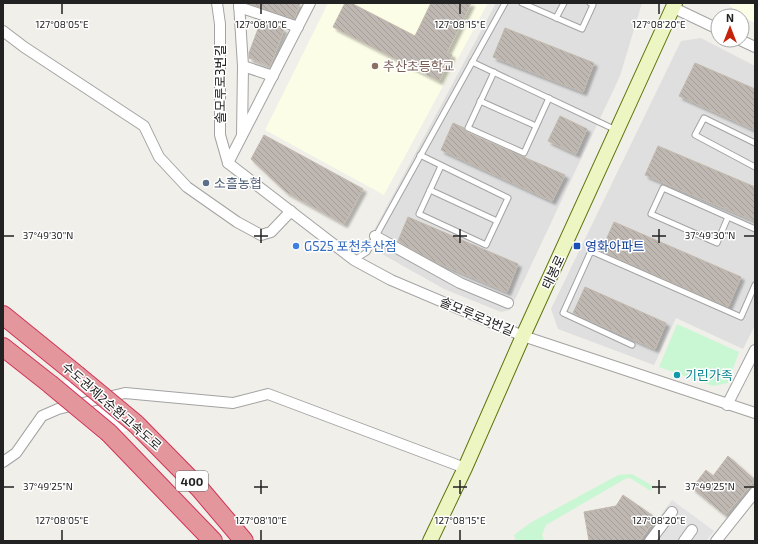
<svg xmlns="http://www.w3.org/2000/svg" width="758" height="544" viewBox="0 0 758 544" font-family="'Exo 2','Noto Sans KR',sans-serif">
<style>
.residential{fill:#e0dfdf}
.education{fill:#fbfde6}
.park{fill:#caf7d3}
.parking{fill:#e2e2e2}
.pier{fill:#fff}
.building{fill:url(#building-back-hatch);stroke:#c2b8ac;filter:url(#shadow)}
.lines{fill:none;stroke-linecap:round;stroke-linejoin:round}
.lane-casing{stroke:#a3a3a3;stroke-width:7}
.street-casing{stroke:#a3a3a3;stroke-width:12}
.secondary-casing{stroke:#5d750c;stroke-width:16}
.highway-casing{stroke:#d13457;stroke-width:20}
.lane{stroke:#fff;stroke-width:5}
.street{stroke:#fff;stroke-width:10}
.secondary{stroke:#edf6c2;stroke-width:14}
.highway{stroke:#e3979c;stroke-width:18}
.highway-bridge-casing{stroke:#d13457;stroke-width:20;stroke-linecap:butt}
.highway-bridge{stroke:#e3979c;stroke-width:18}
.ticks{fill:none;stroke:#222;stroke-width:1.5}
.education-dot{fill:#8d6e63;stroke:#fff;stroke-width:1.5}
.service-dot{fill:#5c6f8a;stroke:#fff;stroke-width:1.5}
.shop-dot{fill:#3f7fe0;stroke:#fff;stroke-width:1.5}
.transit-dot{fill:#1a4fb4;stroke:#fff;stroke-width:1.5}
.culture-dot{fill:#0f9aa8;stroke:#fff;stroke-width:1.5}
.labels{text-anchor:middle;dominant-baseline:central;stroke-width:3;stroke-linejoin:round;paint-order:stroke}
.shield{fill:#fff;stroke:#646464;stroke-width:1}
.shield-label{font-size:12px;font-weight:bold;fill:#222}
.education-label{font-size:13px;fill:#785e54;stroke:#fff;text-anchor:start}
.street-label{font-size:13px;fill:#222;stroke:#fff}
.service-label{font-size:13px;fill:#4e5e75;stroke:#fff;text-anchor:start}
.shop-label{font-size:13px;fill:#366cbe;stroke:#fff;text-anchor:start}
.transit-label{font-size:13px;fill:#164399;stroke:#fff;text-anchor:start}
.culture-label{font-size:13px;fill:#0d838f;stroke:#fff;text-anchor:start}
.ticks-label{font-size:10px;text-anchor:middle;fill:#222;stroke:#fff;stroke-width:3;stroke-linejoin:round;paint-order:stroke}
</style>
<defs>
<pattern id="building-back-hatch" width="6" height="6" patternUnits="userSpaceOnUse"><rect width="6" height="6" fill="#bfb8b2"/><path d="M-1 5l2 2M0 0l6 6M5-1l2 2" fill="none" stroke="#a49e99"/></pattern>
<filter id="shadow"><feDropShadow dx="3.5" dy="3.5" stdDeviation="1" flood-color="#0004"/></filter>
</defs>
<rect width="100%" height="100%" fill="#f1efe9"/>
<g class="residential">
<polygon points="496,3 642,3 620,76 510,310 501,312 444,289 366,245"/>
<polygon points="701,38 755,66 755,325 743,349 676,318 654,365 558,329 551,309 681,41"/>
</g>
<g class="education">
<polygon points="328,3 488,3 384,195 265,130"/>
<polygon points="728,3 755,3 755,23 737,14"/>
</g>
<g class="park">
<polygon points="677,324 739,352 728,383 713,386 659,367"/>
<polygon points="632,474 653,486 651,491 630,478 625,479 546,525 542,535 544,541 516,541 514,535 530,523 618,475"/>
</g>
<polygon class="parking" points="672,500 714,531 706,541 641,541"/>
<polygon class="pier" points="84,367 146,421 103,442 47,394"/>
<g class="building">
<polygon points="247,3 300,3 294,19"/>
<polygon points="345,3 351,3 415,36 431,3 471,3 447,52 452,55 439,81 333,27"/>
<polygon points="261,21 284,29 270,66 249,58 249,53"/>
<polygon points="505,28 594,63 583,92 493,57"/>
<polygon points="695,63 755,89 755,130 679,96"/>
<polygon points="560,116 587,129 576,154 548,141"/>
<polygon points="453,123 464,128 466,132 565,175 552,201 441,150"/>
<polygon points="264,135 363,189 344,224 286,192 251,159"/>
<polygon points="658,146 755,187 755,221 645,175"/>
<polygon points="408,217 518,264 507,292 431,260 398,241"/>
<polygon points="614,222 741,277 728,307 601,251"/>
<polygon points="585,287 666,323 655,349 573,313"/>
<polygon points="728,456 755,480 725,515 692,488 706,470 713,476"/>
<polygon points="623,495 656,518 639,541 589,541 584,512 616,506"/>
</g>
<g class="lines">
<g class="lane-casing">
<g id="lane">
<polyline points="522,3 582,29 593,5 590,3"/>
<polyline points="556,18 564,3"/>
<polyline points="472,62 616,130"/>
<polyline points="494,72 468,128 524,153 549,98"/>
<polyline points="480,101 536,126"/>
<polyline points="755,143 704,118 695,135 755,167"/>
<polyline points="420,155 508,198 486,245 419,214 441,166"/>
<polyline points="430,190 497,221"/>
<polyline points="728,217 717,243 651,214 663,188 755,229"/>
<polyline points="354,260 367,252 505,3"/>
<polyline points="632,345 563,313 591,251 741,317 755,285"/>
</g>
</g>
<g class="street-casing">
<g id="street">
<polyline points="217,3 220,24 220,135 228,163 354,260 391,280 523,336 755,413"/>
<polyline points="239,3 243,66 242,135"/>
<polyline points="239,7 298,27"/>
<polyline points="674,8 718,29"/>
<polyline points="3,31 24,47 144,126 159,157 187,187 237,222 261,235 271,232 291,211"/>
<polyline points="740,40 755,47"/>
<polyline points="243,66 273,76"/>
<polyline points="228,163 310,3"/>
<polyline points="375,236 460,283 508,303"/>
<polyline points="727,405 755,350"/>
<polyline points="3,462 16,453 42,416 58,409 125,393 233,403 268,394 465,468"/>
<polyline points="650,541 672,512"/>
<polyline points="684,541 692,530"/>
<polyline points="716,541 755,492"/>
</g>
</g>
<g class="secondary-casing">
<polyline id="secondary" points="430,541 465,468 523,336 675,3"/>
</g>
<g class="highway-casing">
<g id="highway">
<polyline points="3,315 77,375"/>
<polyline points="3,347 50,384"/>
<polyline points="136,424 200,489 244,541"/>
<polyline points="109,433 213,541"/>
</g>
</g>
<use href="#lane" class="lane"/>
<use href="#street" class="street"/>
<use href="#secondary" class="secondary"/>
<use href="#highway" class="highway"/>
<g class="highway-bridge-casing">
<g id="highway-bridge">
<polyline points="77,375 136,424"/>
<polyline points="50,384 109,433"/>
</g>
</g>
<use href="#highway-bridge" class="highway-bridge"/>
</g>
<path class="ticks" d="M62,4V14M261,4V14M460,4V14M659,4V14M261,229V243M460,229V243M659,229V243M4,236H14M254,236H268M453,236H467M652,236H666M744,236H754M261,480V494M460,480V494M659,480V494M4,487H14M254,487H268M453,487H467M652,487H666M744,487H754M62,530V540M261,530V540M460,530V540M659,530V540"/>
<circle class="education-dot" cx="375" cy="66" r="4"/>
<circle class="service-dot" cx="206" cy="183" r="4"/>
<circle class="shop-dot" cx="296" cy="246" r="4"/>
<rect class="transit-dot" x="573" y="242" width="8" height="8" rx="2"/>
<circle class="culture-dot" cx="677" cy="375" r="4"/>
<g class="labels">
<rect class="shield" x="176" y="471" width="32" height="20" rx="3"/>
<g class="shield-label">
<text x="192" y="481">400</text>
</g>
<g class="education-label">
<text x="383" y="66">추산초등학교</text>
</g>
<g class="street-label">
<text transform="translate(220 84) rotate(-90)">솔모루로3번길</text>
<text transform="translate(553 272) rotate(-65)">태봉로</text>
<text transform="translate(477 316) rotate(23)">솔모루로3번길</text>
<text transform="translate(112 406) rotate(41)">수도권제2순환고속도로</text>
</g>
<g class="service-label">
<text x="214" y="183">소흘농협</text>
</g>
<g class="shop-label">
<text x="304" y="246">GS25 포천추산점</text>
</g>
<g class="transit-label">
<text x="585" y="246">영화아파트</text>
</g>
<g class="culture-label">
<text x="685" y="375">기린가족</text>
</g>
</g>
<g class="ticks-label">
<text x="62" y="28">127°08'05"E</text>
<text x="261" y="28">127°08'10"E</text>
<text x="460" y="28">127°08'15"E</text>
<text x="659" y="28">127°08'20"E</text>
<text x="48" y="239">37°49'30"N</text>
<text x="710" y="239">37°49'30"N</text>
<text x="48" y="490">37°49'25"N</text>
<text x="710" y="490">37°49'25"N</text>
<text x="62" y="524">127°08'05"E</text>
<text x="261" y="524">127°08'10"E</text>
<text x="460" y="524">127°08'15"E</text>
<text x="659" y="524">127°08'20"E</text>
</g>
<rect width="758" height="544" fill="none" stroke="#222222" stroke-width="8"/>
<g transform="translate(730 28)"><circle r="19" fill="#ffffff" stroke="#a7a7a7"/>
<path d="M0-3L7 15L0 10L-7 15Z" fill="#c6230d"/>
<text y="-6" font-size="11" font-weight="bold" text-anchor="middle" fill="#222222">N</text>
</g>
</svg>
